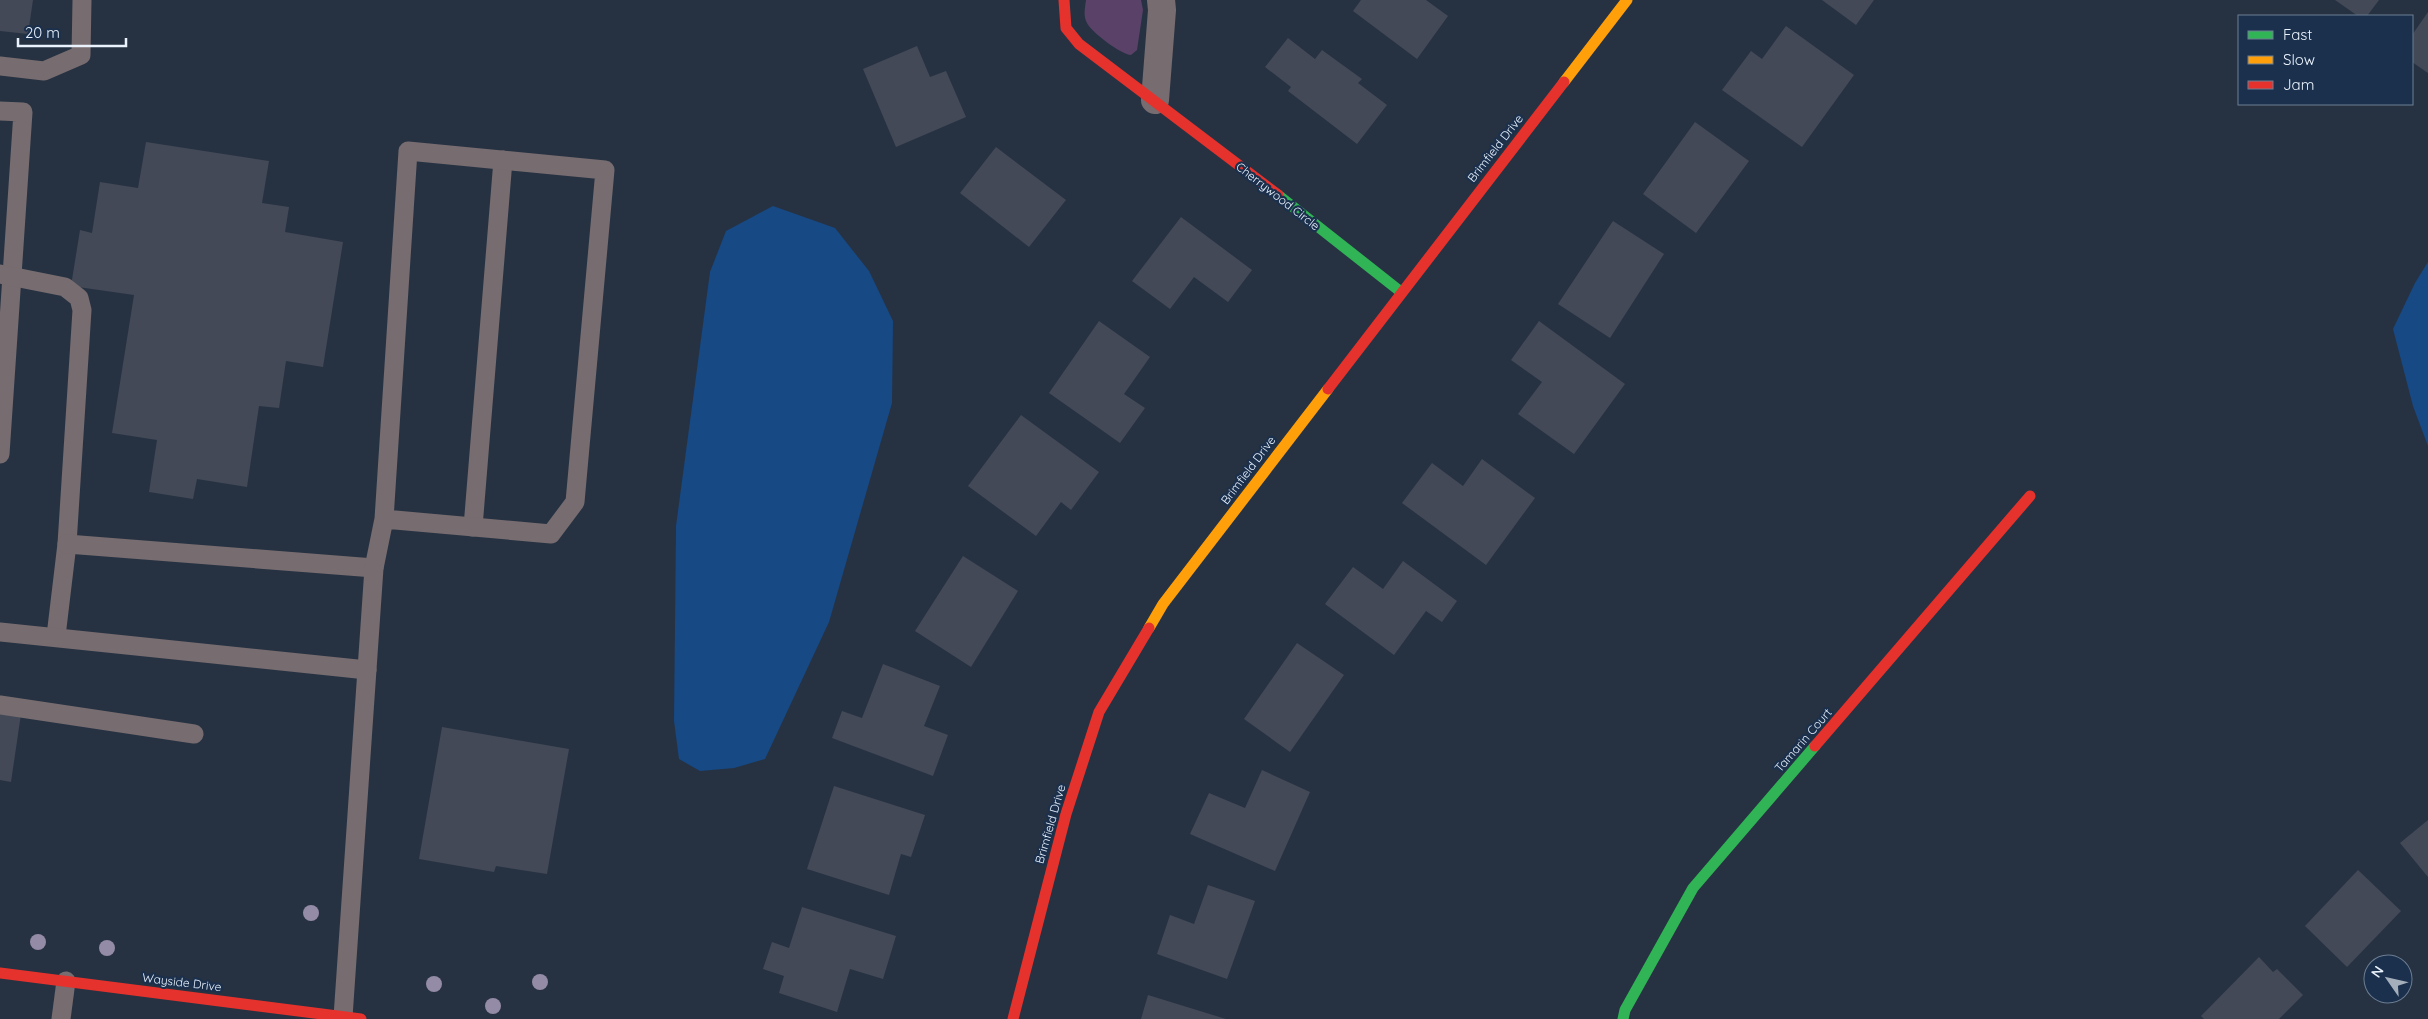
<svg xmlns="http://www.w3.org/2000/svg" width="2428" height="1019" viewBox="0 0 2428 1019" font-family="Quicksand,sans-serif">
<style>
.green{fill:#5a4168}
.water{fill:#174984}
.building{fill:#434957}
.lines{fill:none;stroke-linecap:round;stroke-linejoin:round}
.lane{stroke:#776c6f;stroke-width:19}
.street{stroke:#776c6f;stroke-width:28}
.fast{stroke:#30b455;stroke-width:11}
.slow{stroke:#ff9f0a;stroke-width:11}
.jam{stroke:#e5322d;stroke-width:11}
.tree{fill:#948ba7}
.labels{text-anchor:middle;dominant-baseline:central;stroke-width:4.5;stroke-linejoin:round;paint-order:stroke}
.street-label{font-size:12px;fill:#e9f2fd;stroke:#1b304d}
</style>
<rect width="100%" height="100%" fill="#263242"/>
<path class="green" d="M1086,0H1141L1143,10L1137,50L1131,55C1122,55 1091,32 1087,23C1083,16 1085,8 1086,0Z"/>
<g class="water">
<polygon points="773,206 835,228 869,271 893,321 892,403 829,622 765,759 734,768 700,771 679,759 674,721 676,526 710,272 726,231"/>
<polygon points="2428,262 2428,446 2413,406 2393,329 2415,283"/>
</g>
<g class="building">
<polygon points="0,0 33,0 28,34 0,31"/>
<polygon points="1361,0 1426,0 1448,16 1417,59 1353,11"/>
<polygon points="1822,0 1874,0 1856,25"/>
<polygon points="2335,0 2379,0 2367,16 2358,16"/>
<polygon points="2428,12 2428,73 2412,62 2412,35"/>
<polygon points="1786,26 1854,75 1802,147 1722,90 1751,51 1762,59"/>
<polygon points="1288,38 1315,59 1322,50 1362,79 1358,83 1387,105 1357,144 1288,91 1291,87 1265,67"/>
<polygon points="917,46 930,77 946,71 966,117 896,147 863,69"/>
<polygon points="1695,122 1749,161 1696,233 1643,194"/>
<polygon points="146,142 269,161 262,203 289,207 285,232 343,242 323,367 286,361 279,408 259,406 247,487 197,479 193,499 149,492 157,440 112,433 134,295 71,286 80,230 92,233 100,182 138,188"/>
<polygon points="996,147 1066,200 1029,247 960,193"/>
<polygon points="1181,217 1252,270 1228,302 1194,277 1170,309 1132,281"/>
<polygon points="1613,221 1664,254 1610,338 1558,304"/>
<polygon points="1099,321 1150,357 1124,394 1145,408 1120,443 1049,393"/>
<polygon points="1539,321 1625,384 1574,454 1518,414 1542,382 1511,360"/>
<polygon points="1021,415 1099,472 1071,510 1061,502 1036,536 968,486"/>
<polygon points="1482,459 1535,498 1486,565 1402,503 1432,463 1463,486"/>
<polygon points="963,556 1018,591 971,667 915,631"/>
<polygon points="1403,561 1457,601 1442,622 1426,611 1394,655 1325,604 1353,567 1383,589"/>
<polygon points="1297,643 1344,675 1290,752 1244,719"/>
<polygon points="883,664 940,686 924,726 948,735 933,776 832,738 842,711 862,718"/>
<polygon points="0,710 21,714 11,782 0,780"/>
<polygon points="442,727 569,749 547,874 496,866 494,872 419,859"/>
<polygon points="1262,770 1310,792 1275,871 1190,834 1209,793 1245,808"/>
<polygon points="834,786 925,815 911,857 901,854 889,895 807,869"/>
<polygon points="2428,820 2428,877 2400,843"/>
<polygon points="2358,870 2401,911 2347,967 2305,926"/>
<polygon points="1208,885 1255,901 1227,979 1157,954 1170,915 1194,924"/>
<polygon points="802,907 896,936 883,979 850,969 837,1012 779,993 784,976 763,969 772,942 789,948"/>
<polygon points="2259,957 2273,972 2277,969 2303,995 2279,1019 2204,1019 2201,1016"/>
<polygon points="1148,995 1226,1019 1141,1019"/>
</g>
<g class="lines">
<g class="lane">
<polyline points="0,66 44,71 81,55 82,0"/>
<polyline points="0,111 23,112 0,454"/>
<polyline points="0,274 65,287 79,298 82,310 67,544 56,636"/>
<polyline points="473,527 503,160"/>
<polyline points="67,544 374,568"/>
<polyline points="0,632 367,670"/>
<polyline points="0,705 194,734"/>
<polyline points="343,1017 374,568 384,519 551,534 575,502 605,170 408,151 384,519"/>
<polyline points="61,1019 66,981"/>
</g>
<polyline class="street" points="1155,100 1162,10 1161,0"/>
<g class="fast">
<polyline points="1278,195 1401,292"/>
<polyline points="1623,1019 1625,1010 1693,888 1815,746"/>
</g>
<g class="slow">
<polyline points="1564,82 1627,0"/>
<polyline points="1149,628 1163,604 1328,389"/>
</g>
<g class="jam">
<polyline points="1064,0 1066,28 1079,44 1278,195"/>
<polyline points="1328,389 1564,82"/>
<polyline points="1815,746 2030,496"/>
<polyline points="0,973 361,1019"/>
<polyline points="1013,1019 1066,814 1099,712 1149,628"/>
</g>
</g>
<g class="tree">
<circle cx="311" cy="913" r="8"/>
<circle cx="38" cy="942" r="8"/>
<circle cx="107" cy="948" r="8"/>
<circle cx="540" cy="982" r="8"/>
<circle cx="434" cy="984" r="8"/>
<circle cx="493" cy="1006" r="8"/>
</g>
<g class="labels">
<g class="street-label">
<text transform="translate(1495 148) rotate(-52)">Brimfield Drive</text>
<text transform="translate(1278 196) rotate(38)">Cherrywood Circle</text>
<text transform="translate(1248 470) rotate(-53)">Brimfield Drive</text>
<text transform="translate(1803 740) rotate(-49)">Tamarin Court</text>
<text transform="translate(1050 824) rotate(-74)">Brimfield Drive</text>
<text transform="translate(182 982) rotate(7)">Wayside Drive</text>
</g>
</g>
<rect x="2238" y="15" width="175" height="90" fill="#1b304d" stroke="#6d7e93"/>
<rect x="2248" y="31" width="25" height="8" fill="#30b455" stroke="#6d7e93"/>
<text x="2283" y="40" font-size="15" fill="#e9f2fd">Fast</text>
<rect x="2248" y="56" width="25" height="8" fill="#ff9f0a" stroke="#6d7e93"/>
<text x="2283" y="65" font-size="15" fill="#e9f2fd">Slow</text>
<rect x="2248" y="81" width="25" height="8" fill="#e5322d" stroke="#6d7e93"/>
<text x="2283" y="90" font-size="15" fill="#e9f2fd">Jam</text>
<g transform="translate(2388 979) rotate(304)"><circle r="24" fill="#1b304d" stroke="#6d7e93"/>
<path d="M0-4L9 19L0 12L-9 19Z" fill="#a5afbc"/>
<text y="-8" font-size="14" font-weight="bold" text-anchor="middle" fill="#e9f2fd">N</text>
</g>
<path d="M18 38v8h108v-8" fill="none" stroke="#e9f2fd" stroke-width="2.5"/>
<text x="25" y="38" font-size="15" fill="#e9f2fd" stroke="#1b304d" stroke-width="4" paint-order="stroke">20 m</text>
</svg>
